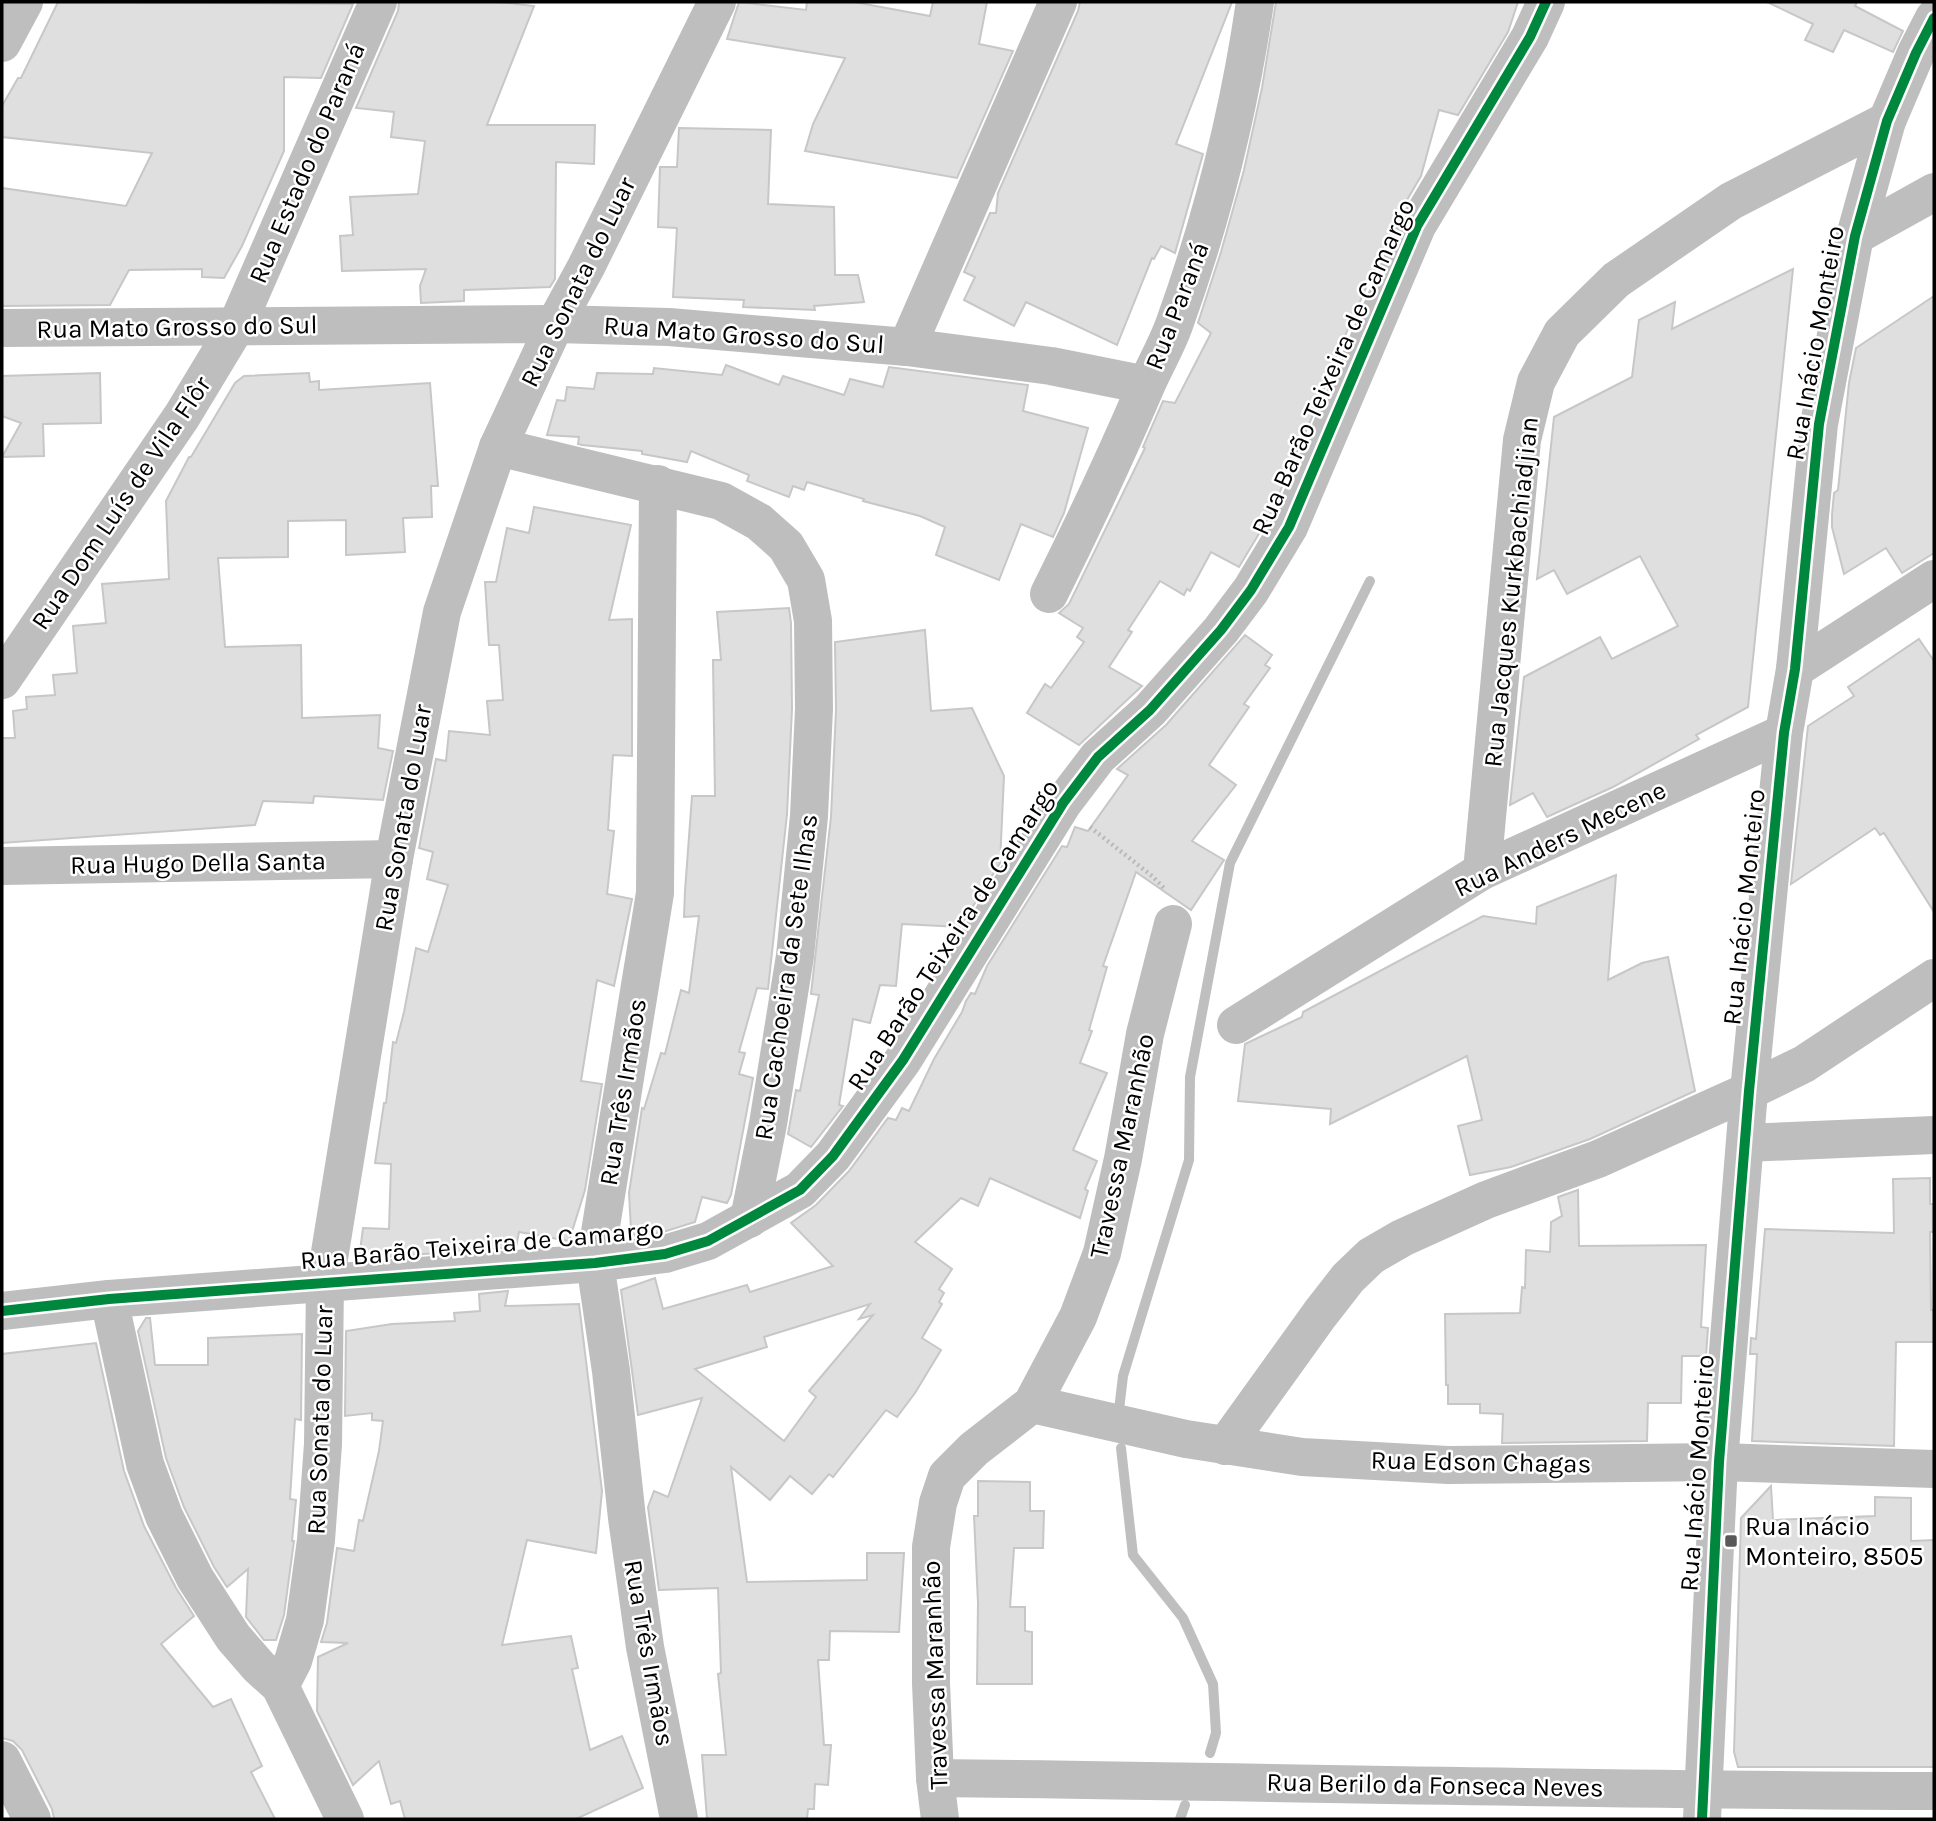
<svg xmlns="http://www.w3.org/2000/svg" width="1936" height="1821" viewBox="0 0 1936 1821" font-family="Karla,sans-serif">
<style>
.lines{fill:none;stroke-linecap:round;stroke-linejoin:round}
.stream{stroke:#bfbfbf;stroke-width:10}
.building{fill:#dfdfdf;stroke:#c7c7c7;stroke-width:2;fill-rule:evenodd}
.path{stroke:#b9b9b9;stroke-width:4.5;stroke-dasharray:2 3.5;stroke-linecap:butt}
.minor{stroke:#bebebe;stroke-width:38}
.cycleway-casing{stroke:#fff;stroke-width:15}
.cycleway{stroke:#00873e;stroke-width:10}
.poi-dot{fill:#595959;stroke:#fff;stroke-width:2.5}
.labels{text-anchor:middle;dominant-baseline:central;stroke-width:5;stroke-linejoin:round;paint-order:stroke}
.street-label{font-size:26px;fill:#000;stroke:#fff}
.poi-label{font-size:26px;fill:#000;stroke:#fff;text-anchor:start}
</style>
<rect width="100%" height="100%" fill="#fff"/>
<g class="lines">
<g class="stream">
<polyline points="1119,1410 1123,1376 1189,1160 1190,1077 1230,863 1370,581"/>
<polyline points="1121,1448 1133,1555 1183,1618 1213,1684 1216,1733 1210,1753"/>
<polyline points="1180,1819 1185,1805"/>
</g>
</g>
<g class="building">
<polygon points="58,2 353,4 321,78 284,77 284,151 242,246 224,278 202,277 202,269 129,270 110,305 2,306 2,188 126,206 152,153 2,137 2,106 18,78 21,78"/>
<polygon points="399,2 498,2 534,6 487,125 595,125 594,164 556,162 555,279 550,287 464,290 464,301 421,303 420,286 426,269 342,271 340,236 353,235 350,197 418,194 425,141 391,137 394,112 356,108 398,11"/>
<polygon points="739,2 806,10 807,2 854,2 930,16 933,2 987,2 979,44 1013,51 957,178 805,151 813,124 845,58 727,39"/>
<polygon points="1080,2 1232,2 1176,144 1203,154 1175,253 1161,246 1154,259 1152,258 1117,345 1026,302 1014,326 964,300 975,277 964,272 990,213 996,213 998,193 1078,11"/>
<polygon points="1276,2 1518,2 1508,32 1458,115 1439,110 1421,176 1397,217 1323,386 1325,387 1269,517 1239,567 1211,552 1190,591 1187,589 1184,595 1160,581 1128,630 1132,632 1109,667 1142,686 1079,745 1027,713 1045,684 1051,688 1084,642 1077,637 1083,628 1059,613 1069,604 1145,448 1143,447 1163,401 1175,403 1211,333 1198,323 1221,252 1244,170 1262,88"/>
<polygon points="1767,2 1857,2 1855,6 1903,31 1893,52 1844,30 1833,52 1805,40 1813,24"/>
<polygon points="679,128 771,130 768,204 834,207 835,275 858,275 864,302 814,306 815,310 743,307 744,300 673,297 677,228 658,227 660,167 677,167"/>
<polygon points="1793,269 1748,707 1696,735 1699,739 1613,787 1547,817 1533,793 1510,805 1524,677 1600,637 1612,659 1678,626 1640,556 1567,594 1554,570 1537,579 1554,417 1632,377 1639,320 1675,302 1672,329"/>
<polygon points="1934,296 1934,553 1902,573 1886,548 1844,574 1832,527 1832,515 1834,493 1838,490 1849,383 1856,348"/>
<polygon points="726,365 779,385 783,376 844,395 850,379 883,387 889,367 1028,385 1023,411 1088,428 1064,513 1053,537 1021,524 999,580 936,555 945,527 920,516 863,501 864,499 807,482 804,490 793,486 789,497 747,481 749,475 691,451 687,462 642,454 642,451 582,445 578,444 579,437 547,435 557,400 565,401 567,387 594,389 597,373 653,374 654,368 722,375"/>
<polygon points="100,373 101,423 43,424 44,456 2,457 21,423 2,416 2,376"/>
<polygon points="309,373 310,382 319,381 319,390 430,383 438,486 431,486 432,517 403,518 405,552 346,555 346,520 288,521 288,557 218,558 225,647 301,645 302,718 380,715 378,748 393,751 383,800 314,796 313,803 263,801 255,825 2,843 2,738 15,738 13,711 27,709 26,697 55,695 53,675 77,673 73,626 106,623 102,584 169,579 166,501 189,457 191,457 235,383 244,376"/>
<polygon points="534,507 631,525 609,620 632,619 632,756 613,755 608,830 614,831 607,894 632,899 614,986 597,980 581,1081 602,1084 585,1190 569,1241 519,1232 516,1247 359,1259 363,1228 389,1229 391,1164 375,1163 384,1103 386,1103 393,1042 396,1043 404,1012 416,948 428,952 448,885 427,879 433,852 419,848 436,759 446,761 449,731 490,735 487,701 503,700 499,645 489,645 485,582 496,582 507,528 529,533"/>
<polygon points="789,608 791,623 792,709 787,814 768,989 757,988 739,1052 745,1053 739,1074 753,1078 731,1195 727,1203 702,1197 695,1222 660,1233 635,1236 631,1230 629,1193 642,1108 644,1109 661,1053 665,1054 681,990 689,993 699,916 684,917 685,891 692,796 715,796 713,660 721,660 717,612"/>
<polygon points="925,630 931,711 972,708 1004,776 1000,863 960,927 902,924 896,986 880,985 870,1023 853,1019 839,1105 843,1106 811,1147 788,1134 796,1090 800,1091 819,995 811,994 831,817 836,710 835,642"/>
<path d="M1245,635L1272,655L1265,665L1270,668L1244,704L1249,707L1209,765L1236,785L1192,841L1224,860L1191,910L1136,872L1103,966L1107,967L1089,1030L1092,1031L1080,1063L1107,1073L1073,1150L1097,1161L1085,1189L1088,1191L1080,1218L990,1178L978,1206L961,1198L915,1242L952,1269L939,1289L944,1293L939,1302L942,1304L922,1338L941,1350L915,1393L897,1417L886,1410L833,1477L829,1474L812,1494L790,1476L770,1500L731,1467L747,1582L867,1580V1553H904L899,1632L830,1631L829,1660H818L824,1745H831L828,1785L815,1784L814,1809H808L807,1819H707L702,1755H726L718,1674L721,1673L718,1588L659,1590L648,1507L654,1491L668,1497L702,1398L638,1415L621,1290L655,1278L663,1309L747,1285L750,1292L833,1266L791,1223L816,1205L849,1171L888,1118L896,1120L902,1108L909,1111L934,1059L962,1012L966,1001L971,993L975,994L987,966L1062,846L1067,847L1075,827L1088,831L1128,775L1117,769L1166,725ZM870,1304L859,1319L873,1315L809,1391L816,1397L784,1441L695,1369L767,1347L764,1337Z"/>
<polygon points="1919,639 1934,661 1934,912 1884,833 1880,835 1875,828 1791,884 1808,726 1854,696 1848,687"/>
<polygon points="1616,875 1608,980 1642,963 1668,957 1695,1091 1590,1139 1511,1167 1470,1175 1458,1126 1482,1120 1467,1056 1330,1124 1331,1109 1238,1101 1245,1044 1302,1017 1303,1012 1483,916 1536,924 1537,907"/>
<polygon points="1930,1178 1930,1204 1934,1204 1934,1232 1930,1232 1931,1310 1934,1310 1934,1342 1896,1342 1894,1446 1752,1441 1757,1354 1750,1354 1751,1338 1756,1339 1765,1229 1894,1233 1893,1179"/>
<polygon points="1578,1190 1579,1246 1706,1245 1701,1327 1708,1328 1706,1356 1682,1356 1681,1403 1648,1403 1647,1441 1502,1443 1503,1414 1480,1413 1480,1404 1448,1404 1448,1385 1446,1385 1445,1314 1520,1313 1522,1287 1525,1288 1526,1250 1550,1252 1551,1222 1562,1216 1558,1197"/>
<polygon points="508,1291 505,1306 579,1304 602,1491 596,1553 527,1540 502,1645 571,1636 578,1668 572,1669 590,1750 622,1736 643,1788 576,1819 405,1819 400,1801 391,1804 379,1761 353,1785 317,1711 318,1657 348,1643 321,1642 327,1623 337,1548 354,1551 359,1520 363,1521 379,1451 383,1421 372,1420 372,1413 345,1416 346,1331 392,1324 455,1321 454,1313 480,1311 479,1294"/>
<polygon points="146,1318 150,1318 155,1365 208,1365 208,1338 302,1334 301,1420 295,1419 290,1499 296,1500 292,1541 294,1541 284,1615 276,1640 264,1640 246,1617 248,1569 227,1587 214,1567 184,1507 166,1458 138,1331"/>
<polygon points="96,1343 124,1471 144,1526 176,1588 194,1616 161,1644 213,1707 231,1699 262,1766 251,1772 275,1819 54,1819 52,1809 22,1750 13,1741 2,1738 2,1354"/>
<polygon points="978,1481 1030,1482 1030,1511 1044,1511 1043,1548 1014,1548 1010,1607 1025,1607 1025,1631 1032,1632 1032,1684 977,1684 978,1603 974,1516 978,1516"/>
<polygon points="1771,1486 1773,1520 1875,1516 1875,1497 1911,1498 1911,1541 1934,1540 1934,1767 1738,1767 1734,1752 1741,1518"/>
</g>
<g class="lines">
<polyline class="path" points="1090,827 1152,876 1164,888"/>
<g class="minor">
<polyline points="2,43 24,2"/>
<polyline points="1855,236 1934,192"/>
<polyline points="2,328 555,324 669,327 907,347 1051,366 1146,385"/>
<polyline points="907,347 1058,2"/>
<polyline points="498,447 721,501 759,522 786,546 806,580 813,621 814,709 809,816 795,956 768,1124 749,1219"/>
<polyline points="658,484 655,893 595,1263 611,1371 627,1518 645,1647 679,1819"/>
<path d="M1049,594C1083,526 1115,458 1145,388C1154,367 1166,347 1174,325C1212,220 1239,112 1255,2"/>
<polyline points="1795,669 1934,579"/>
<polyline points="2,680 182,416 237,325 378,2"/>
<polyline points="2,866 394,859"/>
<polyline points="1482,871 1522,440 1536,382 1562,333 1616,280 1731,201 1887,121"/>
<polyline points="1236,1025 1482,871 1784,733"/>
<polyline points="1746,1143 1934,1135"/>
<polyline points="109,1299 145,1464 164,1516 195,1578 233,1637 259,1667 280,1686 345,1819"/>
<polyline points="2,1311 109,1299 595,1263 665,1254 708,1241 800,1190 833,1156 903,1060 1063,803 1098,757 1150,710 1221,630 1251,590 1289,527 1417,226 1530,37 1546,2"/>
<polyline points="1032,1404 1186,1439 1302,1457 1448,1465 1719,1462 1934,1469"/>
<polyline points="1225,1446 1320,1314 1348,1278 1371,1256 1402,1238 1486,1200 1598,1159 1749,1091 1804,1064 1934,978"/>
<polyline points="280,1686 293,1661 305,1620 316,1540 323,1444 325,1283 394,859 442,612 498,447 555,324 586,267 717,2"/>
<polyline points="2,1760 32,1819"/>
<path d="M935,1778C1268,1782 1601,1790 1934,1791"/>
<polyline points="940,1819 935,1778 931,1683 931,1547 938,1503 947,1476 974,1449 1032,1404 1078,1317 1102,1253 1123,1159 1145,1034 1173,924"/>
<polyline points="1702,1819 1719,1462 1749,1091 1784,733 1795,669 1819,424 1855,236 1887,121 1916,53 1934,18"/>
</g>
<g class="cycleway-casing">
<g id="cycleway">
<polyline points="2,1311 109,1299 595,1263 665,1254 708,1241 800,1190 833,1156 903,1060 1063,803 1098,757 1150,710 1221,630 1251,590 1289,527 1417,226 1530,37 1546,2"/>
<polyline points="1702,1819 1719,1462 1749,1091 1784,733 1795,669 1819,424 1855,236 1887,121 1916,53 1934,18"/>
</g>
</g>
<use href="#cycleway" class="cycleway"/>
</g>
<rect class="poi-dot" x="1724" y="1534" width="14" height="14" rx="3.5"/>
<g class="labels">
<g class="street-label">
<text transform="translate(307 163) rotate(-67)">Rua Estado do Paraná</text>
<text transform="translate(578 282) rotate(-64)">Rua Sonata do Luar</text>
<text transform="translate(1177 306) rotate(-69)">Rua Paraná</text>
<text transform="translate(177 327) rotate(-1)">Rua Mato Grosso do Sul</text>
<text transform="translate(744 335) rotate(4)">Rua Mato Grosso do Sul</text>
<text transform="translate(1815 343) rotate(-80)">Rua Inácio Monteiro</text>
<text transform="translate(1333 367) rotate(-66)">Rua Barão Teixeira de Camargo</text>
<text transform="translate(121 503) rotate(-56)">Rua Dom Luís de Vila Flôr</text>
<text transform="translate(1511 592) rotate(-84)">Rua Jacques Kurkbachiadjian</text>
<text transform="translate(403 818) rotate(-80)">Rua Sonata do Luar</text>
<text transform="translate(1560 839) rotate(-26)">Rua Anders Mecene</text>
<text transform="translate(198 863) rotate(-1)">Rua Hugo Della Santa</text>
<text transform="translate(1744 907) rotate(-84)">Rua Inácio Monteiro</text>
<text transform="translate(953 935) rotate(-57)">Rua Barão Teixeira de Camargo</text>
<text transform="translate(786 977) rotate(-82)">Rua Cachoeira da Sete Ilhas</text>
<text transform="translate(623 1092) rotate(-81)">Rua Três Irmãos</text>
<text transform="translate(1122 1146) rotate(-78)">Travessa Maranhão</text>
<text transform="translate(482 1245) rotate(-5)">Rua Barão Teixeira de Camargo</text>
<text transform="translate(320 1420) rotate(-88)">Rua Sonata do Luar</text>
<text transform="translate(1481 1462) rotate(1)">Rua Edson Chagas</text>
<text transform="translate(1697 1473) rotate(-86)">Rua Inácio Monteiro</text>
<text transform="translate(649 1653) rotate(80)">Rua Três Irmãos</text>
<text transform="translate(935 1675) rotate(-92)">Travessa Maranhão</text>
<text transform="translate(1435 1785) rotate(1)">Rua Berilo da Fonseca Neves</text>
</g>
<g class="poi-label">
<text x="1745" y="1526">Rua Inácio<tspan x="1745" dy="30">Monteiro, 8505</tspan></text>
</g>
</g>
<rect width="1936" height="1821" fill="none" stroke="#000000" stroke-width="7"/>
</svg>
